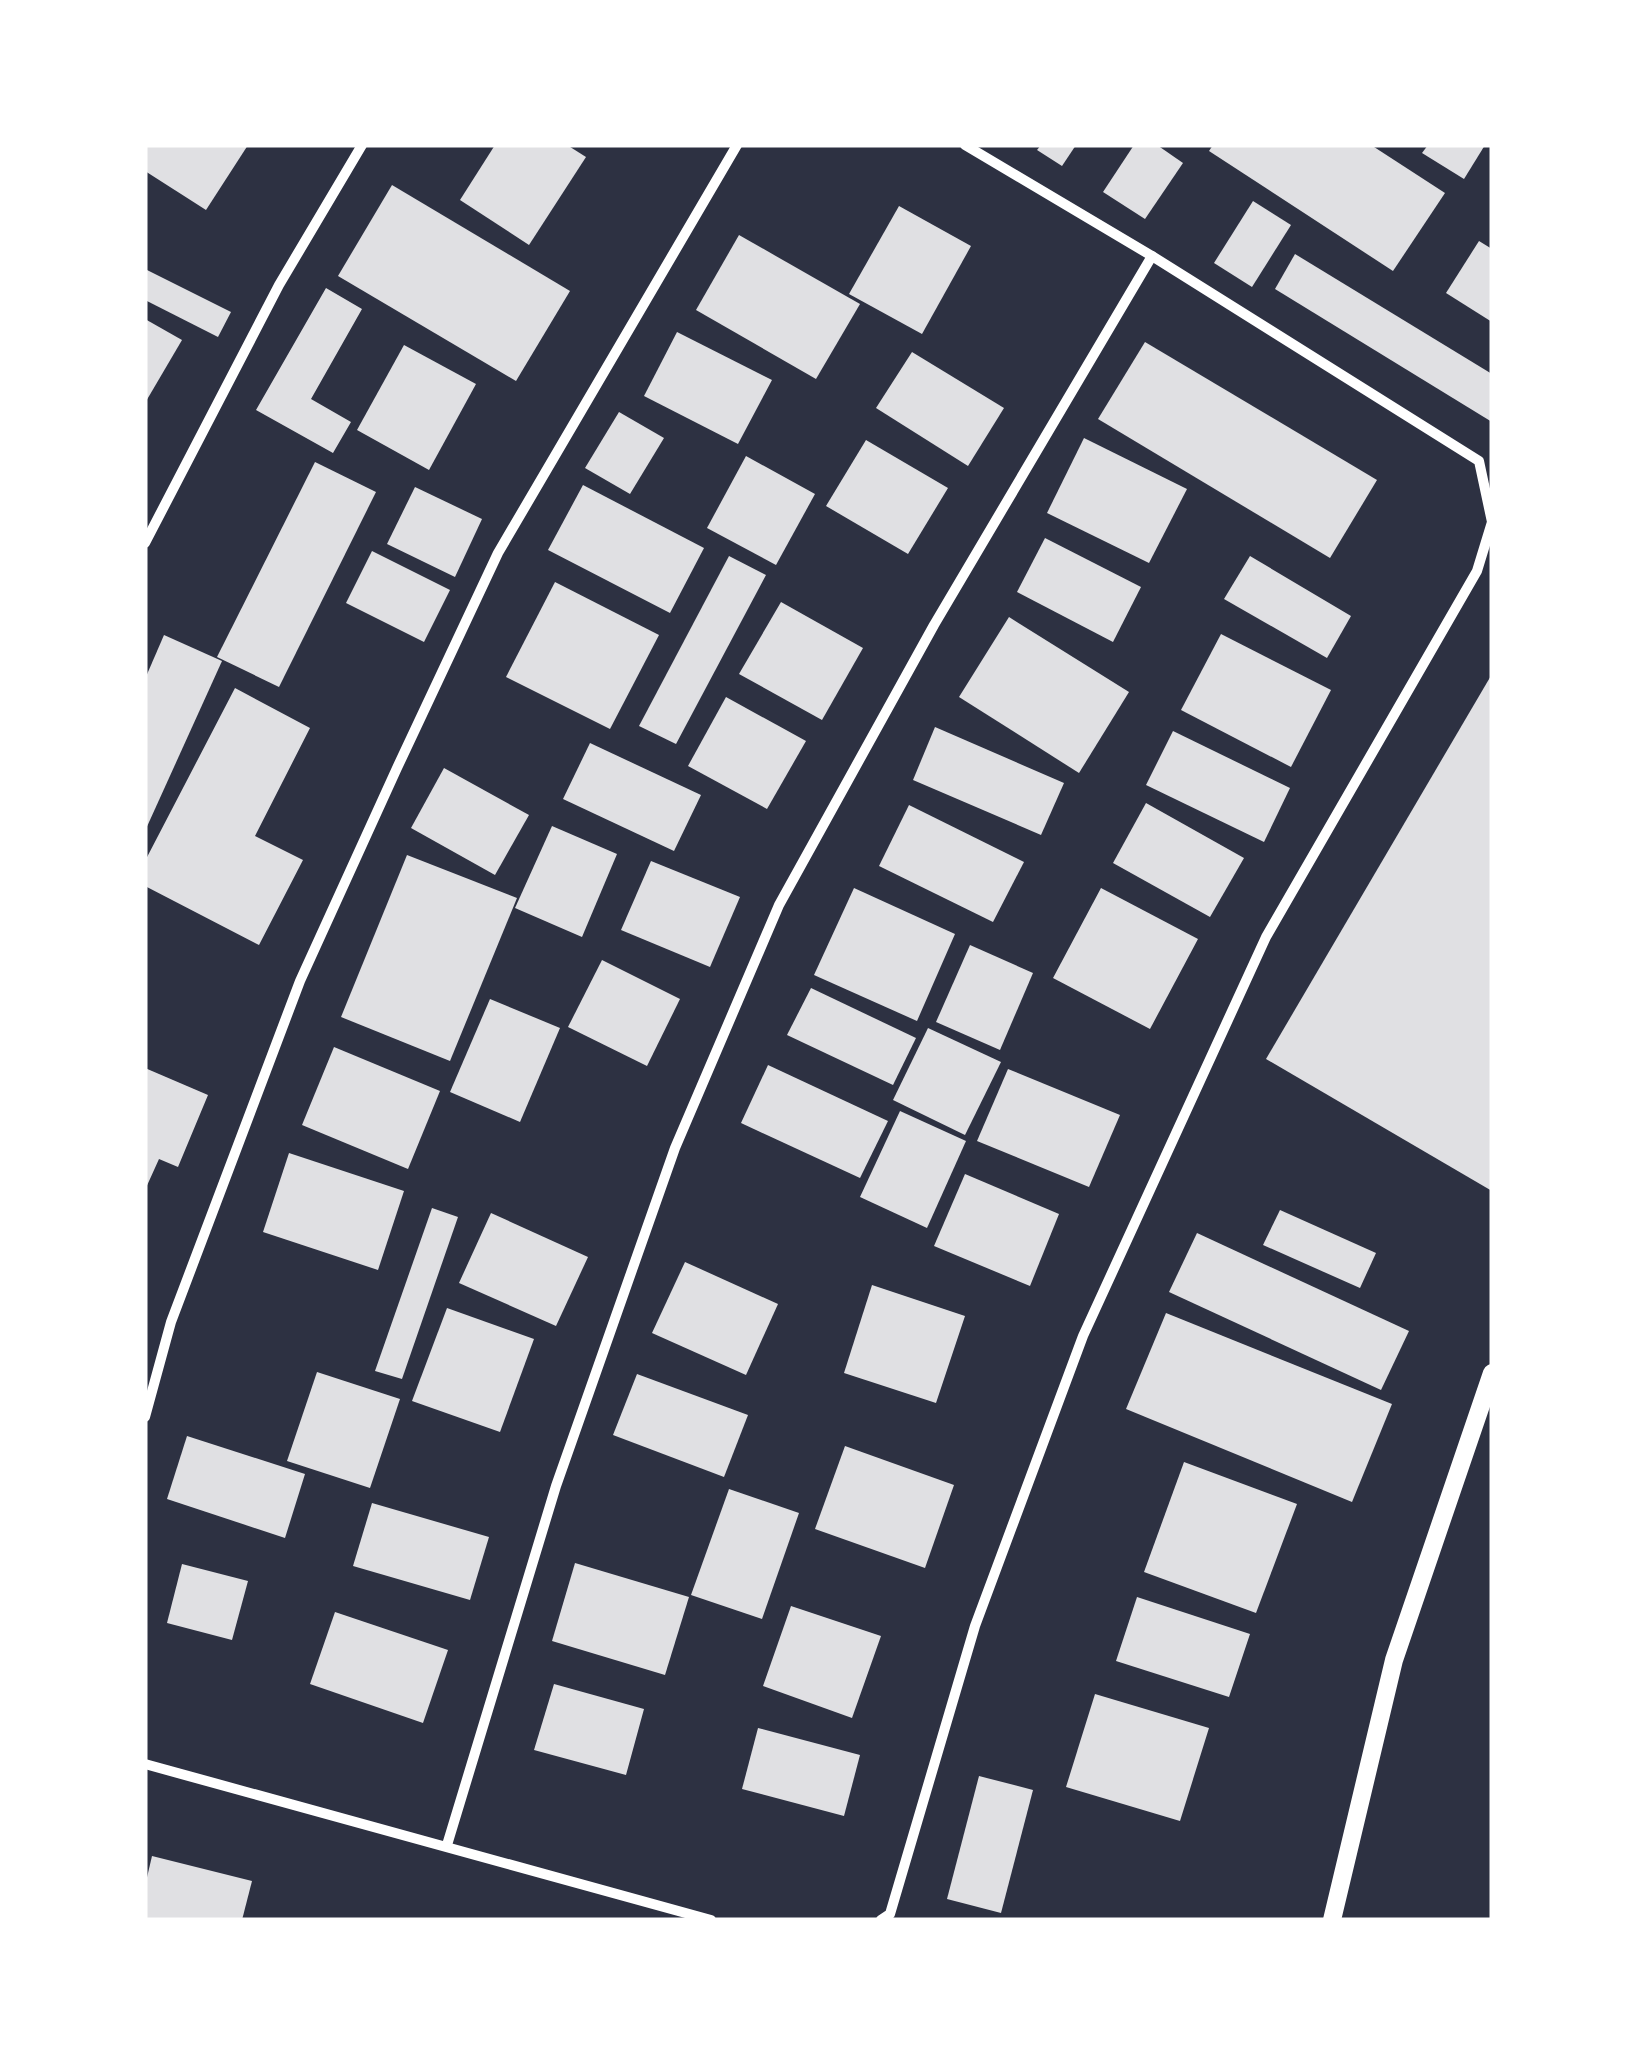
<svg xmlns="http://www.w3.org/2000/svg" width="1637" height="2065" viewBox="0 0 1637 2065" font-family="Quicksand,sans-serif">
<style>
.building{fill:#e0e0e3}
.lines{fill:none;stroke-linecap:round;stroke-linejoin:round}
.minor{stroke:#fff;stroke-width:10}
.tertiary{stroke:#fff;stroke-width:18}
</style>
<rect width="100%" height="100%" fill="#2d3142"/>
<g class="building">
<polygon points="145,145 248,145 206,210 145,171"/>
<polygon points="495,145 567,145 586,157 529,245 460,200"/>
<polygon points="1041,145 1076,145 1062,166 1037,150"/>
<polygon points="1134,145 1157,145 1183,163 1145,219 1103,192"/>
<polygon points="1213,145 1371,145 1445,193 1393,271 1209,151"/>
<polygon points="1428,145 1485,145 1464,179 1422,153"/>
<polygon points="392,185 570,291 516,381 338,276"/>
<polygon points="1253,201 1291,225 1252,287 1214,263"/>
<polygon points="899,206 971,246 922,334 849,294"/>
<polygon points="739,235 860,304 816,379 696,310"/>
<polygon points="1479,241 1492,249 1492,322 1446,293"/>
<polygon points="1295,254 1492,374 1492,422 1275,289"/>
<polygon points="145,269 231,312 218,337 145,300"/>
<polygon points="326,288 362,309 311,399 351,422 333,453 256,410"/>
<polygon points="145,319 182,340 145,403"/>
<polygon points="677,332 772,380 738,444 644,396"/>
<polygon points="1145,342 1377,480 1330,558 1098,419"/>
<polygon points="404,345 476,384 429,470 357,430"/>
<polygon points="912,352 1004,408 968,466 876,408"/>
<polygon points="619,412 664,438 630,494 585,468"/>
<polygon points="1084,438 1187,489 1149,563 1047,513"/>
<polygon points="866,440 948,488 908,554 826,506"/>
<polygon points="746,456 815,494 776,565 707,528"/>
<polygon points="315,462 376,492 279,687 217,657"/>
<polygon points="583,485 704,548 670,613 548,550"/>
<polygon points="415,487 482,519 455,577 387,544"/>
<polygon points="1045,538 1141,587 1113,642 1017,592"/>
<polygon points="372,551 450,590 424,642 346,603"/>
<polygon points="729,556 766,575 676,744 639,726"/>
<polygon points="1250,556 1351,616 1327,658 1224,599"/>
<polygon points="555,582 659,635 610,729 506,677"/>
<polygon points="781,602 863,648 822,720 739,674"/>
<polygon points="1009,617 1129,692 1079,773 959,697"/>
<polygon points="1221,634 1331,690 1291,767 1181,710"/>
<polygon points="164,635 222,661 145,831 145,679"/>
<polygon points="1492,674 1492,1191 1266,1059"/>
<polygon points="235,688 310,728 255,836 303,860 259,945 145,886 145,861"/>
<polygon points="726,697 806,741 767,809 688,766"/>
<polygon points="935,727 1064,783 1041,835 913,780"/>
<polygon points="1173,731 1290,788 1264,842 1146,785"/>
<polygon points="590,743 701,795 674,851 563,799"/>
<polygon points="444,768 529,815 495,875 411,828"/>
<polygon points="1146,803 1244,858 1210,917 1113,863"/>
<polygon points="909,805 1024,862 993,922 879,866"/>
<polygon points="552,826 617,854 582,937 515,908"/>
<polygon points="407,855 517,898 450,1061 341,1017"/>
<polygon points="651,861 740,897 710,967 621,930"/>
<polygon points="854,888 955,934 917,1021 814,975"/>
<polygon points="1101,888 1198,939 1150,1029 1053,978"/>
<polygon points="970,945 1033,973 1000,1050 936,1022"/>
<polygon points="602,960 680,999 647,1066 568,1027"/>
<polygon points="811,988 916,1038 893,1085 787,1035"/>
<polygon points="490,999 560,1028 520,1122 450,1092"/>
<polygon points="928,1028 1001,1062 965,1135 893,1100"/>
<polygon points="334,1047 440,1091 408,1169 302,1125"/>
<polygon points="768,1065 888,1121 860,1178 741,1123"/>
<polygon points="145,1068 208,1095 178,1167 159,1159 145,1190"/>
<polygon points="1008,1069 1120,1115 1089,1187 977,1141"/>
<polygon points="900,1111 966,1141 927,1228 860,1197"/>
<polygon points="289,1153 404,1191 378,1270 263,1232"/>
<polygon points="965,1174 1059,1214 1030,1286 934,1246"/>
<polygon points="432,1208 458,1217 402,1379 375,1371"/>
<polygon points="1280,1210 1376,1253 1360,1288 1263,1245"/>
<polygon points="491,1213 588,1257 556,1326 459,1283"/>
<polygon points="1197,1233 1409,1331 1381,1390 1169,1292"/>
<polygon points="685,1262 778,1304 746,1375 652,1333"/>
<polygon points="872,1285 965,1316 936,1403 844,1373"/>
<polygon points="447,1308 534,1339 500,1432 412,1401"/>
<polygon points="1166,1313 1392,1404 1352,1502 1126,1409"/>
<polygon points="317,1372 400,1399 370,1488 287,1461"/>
<polygon points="637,1374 748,1415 724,1477 613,1435"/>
<polygon points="187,1436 305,1474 285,1538 167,1499"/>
<polygon points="845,1446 954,1485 925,1568 815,1529"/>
<polygon points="1184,1462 1297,1504 1256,1613 1144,1572"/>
<polygon points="729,1489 799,1513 762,1619 691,1595"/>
<polygon points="372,1503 489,1537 470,1600 353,1566"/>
<polygon points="575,1563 689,1597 665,1675 552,1641"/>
<polygon points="182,1564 248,1581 232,1640 167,1623"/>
<polygon points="1137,1597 1250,1634 1229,1697 1116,1661"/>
<polygon points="791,1606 881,1636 852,1718 763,1686"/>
<polygon points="335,1612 448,1650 423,1723 310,1684"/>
<polygon points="554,1684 644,1709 626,1775 534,1750"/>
<polygon points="1095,1694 1209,1728 1180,1821 1066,1787"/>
<polygon points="758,1728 860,1755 844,1816 742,1789"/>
<polygon points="979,1776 1033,1790 1001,1913 947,1899"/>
<polygon points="152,1856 252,1881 242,1920 145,1920 145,1886"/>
</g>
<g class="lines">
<g class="minor">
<polyline points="145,543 279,285 362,145"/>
<polyline points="145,1417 171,1322 300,981 397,768 498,553 737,145"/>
<polyline points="145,1764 711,1920"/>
<polyline points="447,1845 556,1486 675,1148 779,905 934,625 1152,256"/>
<polyline points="881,1920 890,1914 975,1626 1083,1336 1266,937 1477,571 1492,522 1479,461 1152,256 965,145"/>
</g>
<polyline class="tertiary" points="1332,1920 1394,1660 1492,1373"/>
</g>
<rect width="1637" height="2065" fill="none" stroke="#ffffff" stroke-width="295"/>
</svg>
